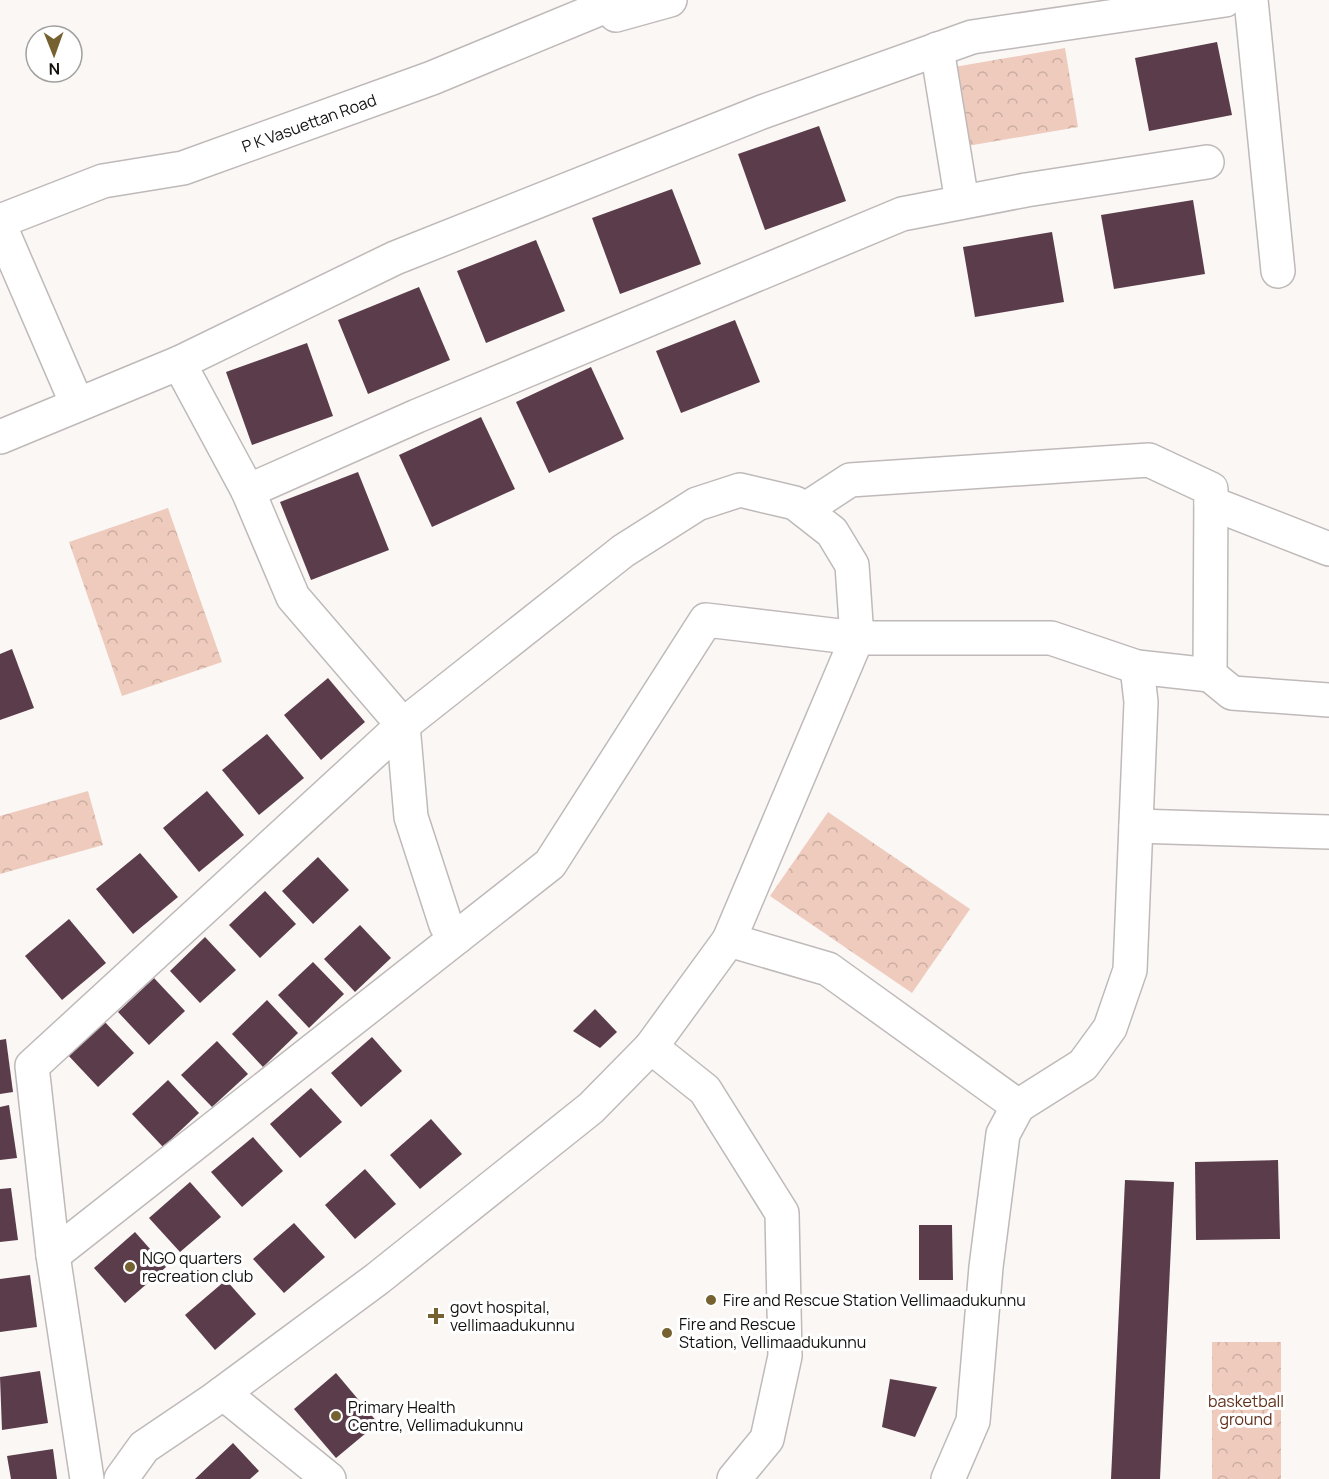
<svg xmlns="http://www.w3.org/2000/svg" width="1329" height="1479" viewBox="0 0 1329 1479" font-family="Manrope,sans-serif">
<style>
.park{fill:url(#park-crowns)}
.building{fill:#5a3c4b}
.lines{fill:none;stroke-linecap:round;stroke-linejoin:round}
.minor-casing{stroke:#bfbab9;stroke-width:36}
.minor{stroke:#fff;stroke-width:33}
.poi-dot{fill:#766130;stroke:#fff;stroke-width:2}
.labels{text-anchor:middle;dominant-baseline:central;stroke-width:6;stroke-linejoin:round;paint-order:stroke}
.street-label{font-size:16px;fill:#121110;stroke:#fff}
.poi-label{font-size:16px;fill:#121110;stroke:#fff;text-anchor:start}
.park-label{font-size:16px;fill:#60301a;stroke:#fff}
</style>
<defs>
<pattern id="park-crowns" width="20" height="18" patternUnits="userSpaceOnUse" patternTransform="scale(1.5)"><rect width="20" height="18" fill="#eecbbd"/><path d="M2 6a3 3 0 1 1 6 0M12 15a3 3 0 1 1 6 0" fill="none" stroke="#cbada1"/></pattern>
</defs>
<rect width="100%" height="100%" fill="#fbf7f5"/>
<g class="park">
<polygon points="1065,48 1078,127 944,150 931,71"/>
<polygon points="168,508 222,662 122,696 69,542"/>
<polygon points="88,791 103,845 0,874 0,816"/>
<polygon points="828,812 970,909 912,993 770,896"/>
<rect x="1212" y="1342" width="69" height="137"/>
</g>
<g class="building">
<polygon points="1217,42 1232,115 1149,131 1135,58"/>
<polygon points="819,126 846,201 765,230 738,154"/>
<polygon points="672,189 701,264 620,294 592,218"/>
<polygon points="1193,200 1205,274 1114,289 1101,215"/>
<polygon points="1052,232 1064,302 975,317 963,247"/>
<polygon points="536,240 565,311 486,343 457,271"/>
<polygon points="419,287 450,360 368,394 338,320"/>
<polygon points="735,320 760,382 681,413 656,351"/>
<polygon points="307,343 333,416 252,445 226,372"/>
<polygon points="591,367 624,439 549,473 516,402"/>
<polygon points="481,417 515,489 432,527 399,455"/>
<polygon points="358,472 389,550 311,580 280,502"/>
<polygon points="12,649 34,708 0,720 0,654"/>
<polygon points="328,678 365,722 321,760 284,715"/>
<polygon points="267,734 304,778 259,815 222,770"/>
<polygon points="207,791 244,835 199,872 163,828"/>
<polygon points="140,853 178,897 133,934 96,889"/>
<polygon points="318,857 349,890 313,924 282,891"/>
<polygon points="265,891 296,924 260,958 229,925"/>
<polygon points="69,919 106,963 62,1000 25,956"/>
<polygon points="360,925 391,958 355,992 324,959"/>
<polygon points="205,937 236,970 200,1003 170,971"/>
<polygon points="313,962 344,994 309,1028 278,995"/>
<polygon points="154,978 185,1011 149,1045 118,1012"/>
<polygon points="267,1000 298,1033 263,1067 232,1034"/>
<polygon points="595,1009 617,1032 600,1048 573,1031"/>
<polygon points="103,1020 134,1053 98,1087 67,1054"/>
<polygon points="372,1037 402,1071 361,1107 331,1073"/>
<polygon points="6,1039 13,1092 0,1094 0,1040"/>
<polygon points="217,1041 248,1074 212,1107 181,1075"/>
<polygon points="168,1080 199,1113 163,1147 132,1114"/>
<polygon points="311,1088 342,1122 300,1158 270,1124"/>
<polygon points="9,1105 17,1158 0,1160 0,1107"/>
<polygon points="431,1119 462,1154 420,1189 390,1155"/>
<polygon points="253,1137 283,1171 242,1207 211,1172"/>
<polygon points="1278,1160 1280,1239 1196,1240 1195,1162"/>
<polygon points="365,1169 396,1204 355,1239 325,1205"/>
<polygon points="1125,1180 1174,1182 1160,1479 1111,1479"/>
<polygon points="190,1182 221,1217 180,1252 149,1218"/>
<polygon points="11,1188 18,1240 0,1242 0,1189"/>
<polygon points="294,1223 325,1257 284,1293 253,1259"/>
<polygon points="919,1225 952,1225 953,1280 919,1280"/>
<polygon points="135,1232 166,1267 125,1303 94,1268"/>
<polygon points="30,1275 37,1327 0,1332 0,1279"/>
<polygon points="226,1280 256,1314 215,1350 185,1315"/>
<polygon points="40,1371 48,1423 2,1430 0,1377"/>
<polygon points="336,1373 378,1423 336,1458 294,1409"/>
<polygon points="890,1379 937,1387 915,1437 882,1427"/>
<polygon points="233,1443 259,1471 250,1479 195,1479"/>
<polygon points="53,1449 57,1479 11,1479 7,1456"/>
</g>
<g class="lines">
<g class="minor-casing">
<g id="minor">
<polyline points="610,0 616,15 670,0"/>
<polyline points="1251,0 1278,271"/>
<polyline points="937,49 962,202"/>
<polyline points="0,221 103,181 183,168 432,78 611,4"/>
<polyline points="0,226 77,404"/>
<polyline points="179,363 248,491 293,597 403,725 623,551 697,504 740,490 795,503 832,532 852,565 857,638 1051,638 1137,667 1210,675"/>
<polyline points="0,437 179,363 395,258 762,112 972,37 1225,0"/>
<polyline points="248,491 417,416 902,214 1026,190 1207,162"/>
<polyline points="1211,503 1329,549"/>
<polyline points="804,510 850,480 1149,460 1211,489 1210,675 1232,693 1329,700"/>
<polyline points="403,725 411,817 446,925 457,937"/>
<polyline points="1136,826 1329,832"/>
<polyline points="651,1047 705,1090 782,1213 785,1356 767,1439 734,1479"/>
<polyline points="53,1255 550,864 706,620 857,638 729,940"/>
<polyline points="223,1393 329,1479"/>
<polyline points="87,1479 53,1255 32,1066 403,725"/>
<polyline points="121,1479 144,1447 212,1401 377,1279 591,1108 651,1047 729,940 828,969 1018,1106 1083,1065 1110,1028 1130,970 1141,702 1137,667"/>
<polyline points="948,1479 973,1421 986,1267 1003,1134 1018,1106"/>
</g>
</g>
<use href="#minor" class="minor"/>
</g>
<g class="poi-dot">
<circle cx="130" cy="1267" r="6"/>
<circle cx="711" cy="1300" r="6"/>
<path d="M433 1307h6v6h6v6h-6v6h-6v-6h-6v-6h6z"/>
<circle cx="667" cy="1333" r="6"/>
<circle cx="336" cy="1416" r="6"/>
</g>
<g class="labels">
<g class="street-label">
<text transform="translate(309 123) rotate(-20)">P K Vasuettan Road</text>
</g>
<g class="poi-label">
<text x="142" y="1258">NGO quarters<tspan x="142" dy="18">recreation club</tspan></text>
<text x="723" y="1300">Fire and Rescue Station Vellimaadukunnu</text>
<text x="450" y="1307">govt hospital,<tspan x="450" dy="18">vellimaadukunnu</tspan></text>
<text x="679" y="1324">Fire and Rescue<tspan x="679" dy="18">Station, Vellimaadukunnu</tspan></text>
<text x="348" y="1407">Primary Health<tspan x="348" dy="18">Centre, Vellimadukunnu</tspan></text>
</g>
<g class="park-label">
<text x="1246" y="1401">basketball<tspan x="1246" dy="18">ground</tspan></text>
</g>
</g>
<g transform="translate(54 54) rotate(179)"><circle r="28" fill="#ffffff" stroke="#a0a09f" stroke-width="1.5"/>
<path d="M0-4.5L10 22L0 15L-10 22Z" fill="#766130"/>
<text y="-9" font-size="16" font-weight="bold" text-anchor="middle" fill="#121110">N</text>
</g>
</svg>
